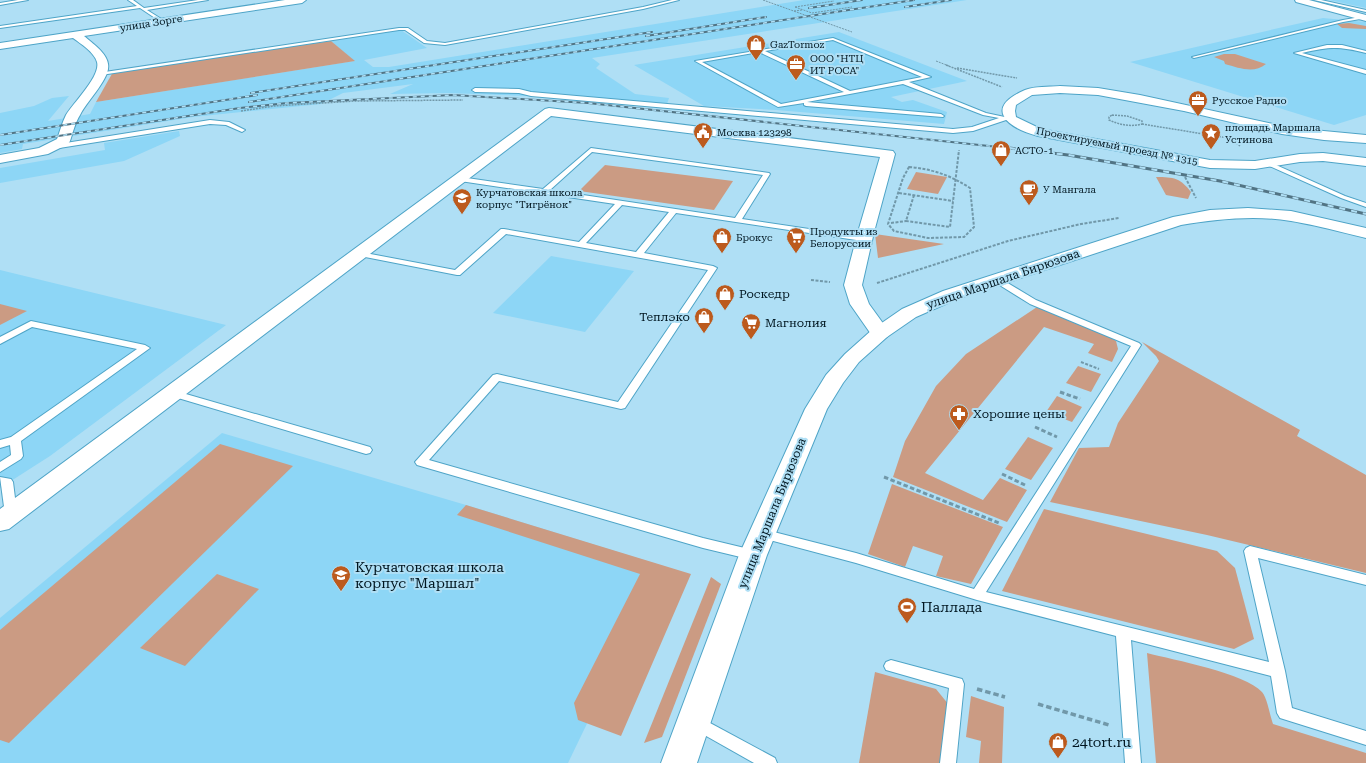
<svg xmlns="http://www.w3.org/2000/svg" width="1366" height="763" viewBox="0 0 1366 763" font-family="'Roboto Serif',serif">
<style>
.built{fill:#8dd6f6}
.green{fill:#cb9b83}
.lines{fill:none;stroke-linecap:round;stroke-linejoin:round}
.service-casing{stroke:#4ea4c7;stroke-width:2}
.minor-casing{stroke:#4ea4c7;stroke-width:2}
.tertiary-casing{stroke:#4ea4c7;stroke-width:2}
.path-far4{stroke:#7198a9;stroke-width:1;stroke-dasharray:2 1;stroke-linecap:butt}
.path-far3{stroke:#7198a9;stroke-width:1.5;stroke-dasharray:2 1;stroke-linecap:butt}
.path-far2{stroke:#7198a9;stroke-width:2;stroke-dasharray:3 1.5;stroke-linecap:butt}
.path-far1{stroke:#7198a9;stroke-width:3;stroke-dasharray:4.5 2.5;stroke-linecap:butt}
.path{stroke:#7198a9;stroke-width:3.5;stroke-dasharray:5.5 3;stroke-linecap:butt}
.service{fill:#fff;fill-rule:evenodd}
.minor{fill:#fff;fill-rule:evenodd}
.tertiary{fill:#fff;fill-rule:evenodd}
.rail-far1-casing{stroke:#527484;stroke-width:2}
.rail-casing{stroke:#527484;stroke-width:3}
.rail-far1{stroke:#afdff5;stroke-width:1.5;stroke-dasharray:4;stroke-linecap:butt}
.rail{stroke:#afdff5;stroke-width:2;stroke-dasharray:6;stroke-linecap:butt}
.path-bridge{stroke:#7198a9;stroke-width:1;stroke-dasharray:2 1;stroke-linecap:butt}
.labels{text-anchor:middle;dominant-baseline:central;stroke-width:4;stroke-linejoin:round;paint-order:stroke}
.far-street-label{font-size:10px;fill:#001620;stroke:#afdff5}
.far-poi-label{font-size:10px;fill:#001620;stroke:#afdff5;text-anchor:start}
.street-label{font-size:12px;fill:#001620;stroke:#afdff5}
.poi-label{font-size:12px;fill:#001620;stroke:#afdff5;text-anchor:start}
.near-poi-label{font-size:14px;fill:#001620;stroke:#afdff5;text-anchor:start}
</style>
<rect width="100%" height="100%" fill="#afdff5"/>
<g class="built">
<polygon points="804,0 967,0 592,58 600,64 596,68 635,94 669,98 666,107 553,97 448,93 390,94 413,84 343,93 321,104 193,117 23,144 22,149 0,153 0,113 34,106 52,98 69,96 48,121 90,114 96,102 354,61 331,41 401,30 427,48 364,60 373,67 389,67"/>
<polygon points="1329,0 1366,0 1366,8"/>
<polygon points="1323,18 1366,22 1366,115 1334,125 1130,62"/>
<polygon points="839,32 967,81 891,97 902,102 913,100 947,112 944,124 776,110 704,106 634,65"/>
<polygon points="179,131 180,136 124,161 0,183 0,168 105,150 104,143"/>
<polygon points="551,256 634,271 585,332 493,313"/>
<polygon points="0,270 226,325 50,456 0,488"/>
<polygon points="222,433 466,505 663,566 568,763 0,763 0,618"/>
</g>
<g class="green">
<polygon points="1349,23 1366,26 1366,29 1342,28 1337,24"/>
<polygon points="331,41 355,61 96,102 113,72"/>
<path d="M1224,54H1235L1266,64C1254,74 1239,68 1225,64L1224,61L1214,57Z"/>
<polygon points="605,165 733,181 714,210 579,191"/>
<polygon points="916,172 947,177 938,194 907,189"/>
<path d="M1156,177C1174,177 1180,178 1191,192L1188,199L1166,195Z"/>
<polygon points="875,234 944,244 878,258"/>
<polygon points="0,304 27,311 0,325"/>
<polygon points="1037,307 1106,335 1116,341 1118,349 1112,362 1088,353 1094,344 1044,327 925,473 983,500 1000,478 1027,490 1007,522 893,477 905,441 936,386 966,354"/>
<polygon points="1142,342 1300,430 1297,436 1366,475 1366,573 1207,535 1050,502 1079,448 1109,447 1118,423 1159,361 1156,356"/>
<polygon points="1078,366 1101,374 1091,392 1066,383"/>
<polygon points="1057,396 1082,407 1072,422 1046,412"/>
<polygon points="1028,437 1053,448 1031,480 1005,469"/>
<polygon points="220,444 293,466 9,743 0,740 0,630"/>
<polygon points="892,484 1003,527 971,584 936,576 943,556 913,546 905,567 868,554"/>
<polygon points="466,505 691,574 621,736 578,720 574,703 640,574 457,515"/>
<polygon points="1044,509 1217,551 1235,568 1254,639 1234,649 1002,591"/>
<polygon points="217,574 259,589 185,666 140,648"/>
<polygon points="711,577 721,584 662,737 644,743"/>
<path d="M1147,653C1174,660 1245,673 1262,692C1267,697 1270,716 1273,724L1366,753V763H1156Z"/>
<polygon points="875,672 936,689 949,705 941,763 859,763"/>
<polygon points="971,696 1004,707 1002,763 979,763 981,741 966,737"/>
</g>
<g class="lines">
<g class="service-casing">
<g id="service">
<polygon points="18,0 28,0 0,5 0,3"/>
<polygon points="128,0 133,0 144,8 198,0 208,0 147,10 163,20 161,22 140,8 0,28 0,26 137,6"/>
<polygon points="672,0 679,0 643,9 445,45 424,43 405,30 399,30 101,75 98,73 399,28 408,28 427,41 445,43 643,7"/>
<polygon points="1314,0 1321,0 1366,10 1366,12"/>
<polygon points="1366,16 1366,18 1343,22 1194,58 1192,57 1343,20"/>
<path d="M833,38L931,77L909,82L986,113L1014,119L1011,121L1006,120L973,131L953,133L531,96L519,93L475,92L472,90L475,88L519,89L531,92L953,129L972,127L999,118L983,115L903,84L807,102L941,114L944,116L943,117L806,106L804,105V103L778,107L695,61ZM833,40L922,77L850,91L765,51ZM759,52L844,92L781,104L702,62Z"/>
<path d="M1327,45H1342L1366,51V53C1337,46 1330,47 1302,53L1366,70V74L1294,53Z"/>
<polygon points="210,120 229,122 245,130 242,132 226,125 210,124 53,149 50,147 53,145"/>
<path d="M591,148L769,173L770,174L742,219L863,237L867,239L863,241L676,213L644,253L713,266L717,268L625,408L621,409L499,381L429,460L703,538L753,550L758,552L759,555L758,558L753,560L703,548L417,465L415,462L493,375L497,374L618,402L708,270L506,234L460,275H457L360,256L356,254L360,252L455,270L501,229H504L579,242L615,204L460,181L457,179L460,177L543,189ZM592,152L763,175L735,218L550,190ZM622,205L669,212L636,252L586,243Z"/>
<polygon points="1267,161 1345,196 1366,203 1366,207 1341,198 1265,164 1264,163"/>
<polygon points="996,276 1036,300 1139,343 1141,345 986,592 1269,662 1244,551 1246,548 1250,546 1366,575 1366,585 1258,558 1285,671 1292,708 1366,731 1366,745 1280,718 1277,713 1271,676 1131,640 1141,763 1125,763 1116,636 977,600 856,563 758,537 756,534 758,531 762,529 856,553 974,589 1131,346 1030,304 993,281 992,279 993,277"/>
<polygon points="31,321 145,345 150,348 21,441 23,456 21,459 0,472 0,462 11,455 10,445 0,448 0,440 11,437 137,349 32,327 0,344 0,337"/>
<polygon points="172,390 370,447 372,450 370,453 366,454 168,395 167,393 168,391"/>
<polygon points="0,477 11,479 13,482 17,514 15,517 11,518 7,517 5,514"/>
<polygon points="891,660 962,679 964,684 956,763 940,763 949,688 886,670 884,666 886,662"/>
<polygon points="697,716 775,758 777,763 754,763 692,728 689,723 692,718"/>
</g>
</g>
<g class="minor-casing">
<g id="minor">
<polygon points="1295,0 1309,0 1366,15 1366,21 1296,2"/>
<path d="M1060,86L1098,88L1140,95L1292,128L1366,135V143L1324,140L1282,134L1184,111L1098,95L1060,93L1032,95L1016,105L1015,111L1016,117L1041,129L1210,160L1255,161L1300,154L1323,153L1366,158V166L1323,161L1300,162L1255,169L1210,168L1038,136C1007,128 983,108 1025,90C1035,86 1049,87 1060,86Z"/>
<polygon points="549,108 893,151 895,154 874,232 862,285 869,304 890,333 887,337 880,339 873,337 850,304 844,285 858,232 880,157 551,116 9,529 0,531 0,509 545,109"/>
</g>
</g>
<g class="tertiary-casing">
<g id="tertiary">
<path d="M285,0H306L302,3L84,36C92,43 107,53 108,64C111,78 86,102 80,115C75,123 73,132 70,141L68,144L48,154L0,163V155L39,148L57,139C60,131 62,123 66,115C73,103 101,76 97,62C94,52 81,44 73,38L0,49V43Z"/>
<path d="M1248,208L1291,211L1366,228V238C1341,232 1316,225 1291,221C1255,215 1218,219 1181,225L957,299L916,317L887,337L859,362L843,383L827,409L767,555L697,763H661L739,555L805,409L826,375L845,354L873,329L902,309L943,291L1173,217L1210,210Z"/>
</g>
</g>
<g class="path-far4">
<polyline points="795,7 834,1"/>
<polyline points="794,11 802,10"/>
<polyline points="812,13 852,7"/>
<polyline points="936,61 949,66"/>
</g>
<g class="path-far3">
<polyline points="946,65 1002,87"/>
<polyline points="957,68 1017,78"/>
<polyline points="241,111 274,106 355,101 463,100"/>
<path d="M1112,115L1127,116L1142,121V124C1131,127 1120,125 1109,120V117Z"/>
<polyline points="1142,124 1228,138"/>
<polyline points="1229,138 1240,146"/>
</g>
<g class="path-far2">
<path d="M909,167C932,169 950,175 970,188L974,227L964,237L928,238L894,231L888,224L903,178Z"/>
<polyline points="1185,177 1196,198"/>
<polyline points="899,193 953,201"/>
<polyline points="914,195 906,221 950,227 959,150"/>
<polyline points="891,223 906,221"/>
<polyline points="811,280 830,282"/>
<polyline points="877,283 1008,241 1081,224 1119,218"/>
<polyline points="1081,362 1099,369"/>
</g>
<g class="path-far1">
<polyline points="1060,392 1080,399"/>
<polyline points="1035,427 1057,437"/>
<polyline points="1002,474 1025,485"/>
<polyline points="884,477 999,523"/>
</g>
<g class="path">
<polyline points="977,689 1005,697"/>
<polyline points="1038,704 1109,725"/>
</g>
<use href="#service" class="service"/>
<use href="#minor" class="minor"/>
<use href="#tertiary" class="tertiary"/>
<g class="rail-far1-casing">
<g id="rail-far1">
<polyline points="905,7 951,0"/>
<polyline points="809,8 862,0"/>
<polyline points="646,36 766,17"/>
<polyline points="251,93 652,32"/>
<polyline points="249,102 914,0"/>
<polyline points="0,135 257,95"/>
<polyline points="0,145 240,108 287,103 453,95 588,103 1017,149"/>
</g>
</g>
<g class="rail-casing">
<polyline id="rail" points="1009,148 1068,155 1220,181 1366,214"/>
</g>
<use href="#rail-far1" class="rail-far1"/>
<use href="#rail" class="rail"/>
<g class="path-bridge">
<polyline points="763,0 852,32"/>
<polyline points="795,7 812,13"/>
</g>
</g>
<defs>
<g id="shop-pin" transform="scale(1)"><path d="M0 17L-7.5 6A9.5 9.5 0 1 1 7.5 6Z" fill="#bc5a1d" stroke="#afdff5"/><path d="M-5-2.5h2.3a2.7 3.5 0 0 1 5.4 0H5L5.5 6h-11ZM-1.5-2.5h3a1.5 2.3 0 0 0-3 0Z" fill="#fff"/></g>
<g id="office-pin" transform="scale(1)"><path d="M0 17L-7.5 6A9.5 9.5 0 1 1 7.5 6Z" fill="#bc5a1d" stroke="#afdff5"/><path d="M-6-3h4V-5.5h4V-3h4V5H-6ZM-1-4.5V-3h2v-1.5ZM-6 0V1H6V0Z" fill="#fff"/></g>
<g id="civic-pin" transform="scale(1)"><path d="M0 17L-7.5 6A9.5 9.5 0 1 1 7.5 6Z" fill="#bc5a1d" stroke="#afdff5"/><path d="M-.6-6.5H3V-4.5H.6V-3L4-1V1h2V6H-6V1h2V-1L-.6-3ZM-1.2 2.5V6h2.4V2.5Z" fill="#fff"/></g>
<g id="sight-pin" transform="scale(1)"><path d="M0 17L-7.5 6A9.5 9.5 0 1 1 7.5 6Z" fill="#bc5a1d" stroke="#afdff5"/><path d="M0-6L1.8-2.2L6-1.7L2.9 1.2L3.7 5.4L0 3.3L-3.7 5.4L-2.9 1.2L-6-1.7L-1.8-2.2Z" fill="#fff"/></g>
<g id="cafe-pin" transform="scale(1)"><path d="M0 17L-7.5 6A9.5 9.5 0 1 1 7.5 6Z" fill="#bc5a1d" stroke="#afdff5"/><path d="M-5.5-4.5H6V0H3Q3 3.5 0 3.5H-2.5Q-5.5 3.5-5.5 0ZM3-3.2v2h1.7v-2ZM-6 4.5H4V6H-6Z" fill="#fff"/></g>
<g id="school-pin" transform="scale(1)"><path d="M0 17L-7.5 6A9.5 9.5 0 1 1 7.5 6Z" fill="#bc5a1d" stroke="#afdff5"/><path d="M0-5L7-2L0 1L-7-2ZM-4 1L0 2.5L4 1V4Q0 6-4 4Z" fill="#fff"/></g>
<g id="supermarket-pin" transform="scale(1)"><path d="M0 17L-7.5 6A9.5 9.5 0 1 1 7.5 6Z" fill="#bc5a1d" stroke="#afdff5"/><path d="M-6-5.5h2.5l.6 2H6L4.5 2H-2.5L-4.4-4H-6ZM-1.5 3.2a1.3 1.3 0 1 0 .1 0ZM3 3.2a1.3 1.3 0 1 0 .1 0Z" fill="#fff"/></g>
<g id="pharmacy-pin" transform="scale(1)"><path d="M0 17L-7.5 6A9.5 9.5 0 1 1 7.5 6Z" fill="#bc5a1d" stroke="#afdff5"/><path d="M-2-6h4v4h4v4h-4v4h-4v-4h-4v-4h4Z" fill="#fff"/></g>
<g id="stadium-pin" transform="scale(1)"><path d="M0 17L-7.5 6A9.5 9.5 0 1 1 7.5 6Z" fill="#bc5a1d" stroke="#afdff5"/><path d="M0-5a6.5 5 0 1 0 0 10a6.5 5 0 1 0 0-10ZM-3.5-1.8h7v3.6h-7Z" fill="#fff"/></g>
</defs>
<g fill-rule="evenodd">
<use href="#shop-pin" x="756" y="44"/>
<use href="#office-pin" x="796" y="64"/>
<use href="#office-pin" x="1198" y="100"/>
<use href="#civic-pin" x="703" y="132"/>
<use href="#sight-pin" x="1211" y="133"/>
<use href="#shop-pin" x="1001" y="150"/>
<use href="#cafe-pin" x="1029" y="189"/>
<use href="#school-pin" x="462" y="198"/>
<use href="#shop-pin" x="722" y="237"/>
<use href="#supermarket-pin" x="796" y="237"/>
<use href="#shop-pin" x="725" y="294"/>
<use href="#shop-pin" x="704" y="317"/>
<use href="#supermarket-pin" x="751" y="323"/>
<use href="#pharmacy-pin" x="959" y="414"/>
<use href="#school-pin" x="341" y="575"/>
<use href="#stadium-pin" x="907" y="607"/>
<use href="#shop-pin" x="1058" y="742"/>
</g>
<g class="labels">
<g class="far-street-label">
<text transform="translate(151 23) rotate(-9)">улица Зорге</text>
<text transform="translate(1117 146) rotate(11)">Проектируемый проезд № 1315</text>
</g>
<g class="far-poi-label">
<text x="770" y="44">GazTormoz</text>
<text x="810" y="58">ООО "НТЦ<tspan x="810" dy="12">ИТ РОСА"</tspan></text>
<text x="1212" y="100">Русское Радио</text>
<text x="1225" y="127">площадь Маршала<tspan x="1225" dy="12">Устинова</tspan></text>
<text x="717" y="132">Москва 123298</text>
<text x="1015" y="150">АСТО-1</text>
<text x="1043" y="189">У Мангала</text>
<text x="476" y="192">Курчатовская школа<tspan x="476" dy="12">корпус "Тигрёнок"</tspan></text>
<text x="810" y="231">Продукты из<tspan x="810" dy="12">Белоруссии</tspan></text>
<text x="736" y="237">Брокус</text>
</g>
<g class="street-label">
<text transform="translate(1003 279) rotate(-19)">улица Маршала Бирюзова</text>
<text transform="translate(772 513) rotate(-68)">улица Маршала Бирюзова</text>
</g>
<g class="poi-label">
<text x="739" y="294">Роскедр</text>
<text x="690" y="317" text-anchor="end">Теплэко</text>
<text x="765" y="323">Магнолия</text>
<text x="973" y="414">Хорошие цены</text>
</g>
<g class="near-poi-label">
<text x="355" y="567">Курчатовская школа<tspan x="355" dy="16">корпус "Маршал"</tspan></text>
<text x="921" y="607">Паллада</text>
<text x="1072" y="742">24tort.ru</text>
</g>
</g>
</svg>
